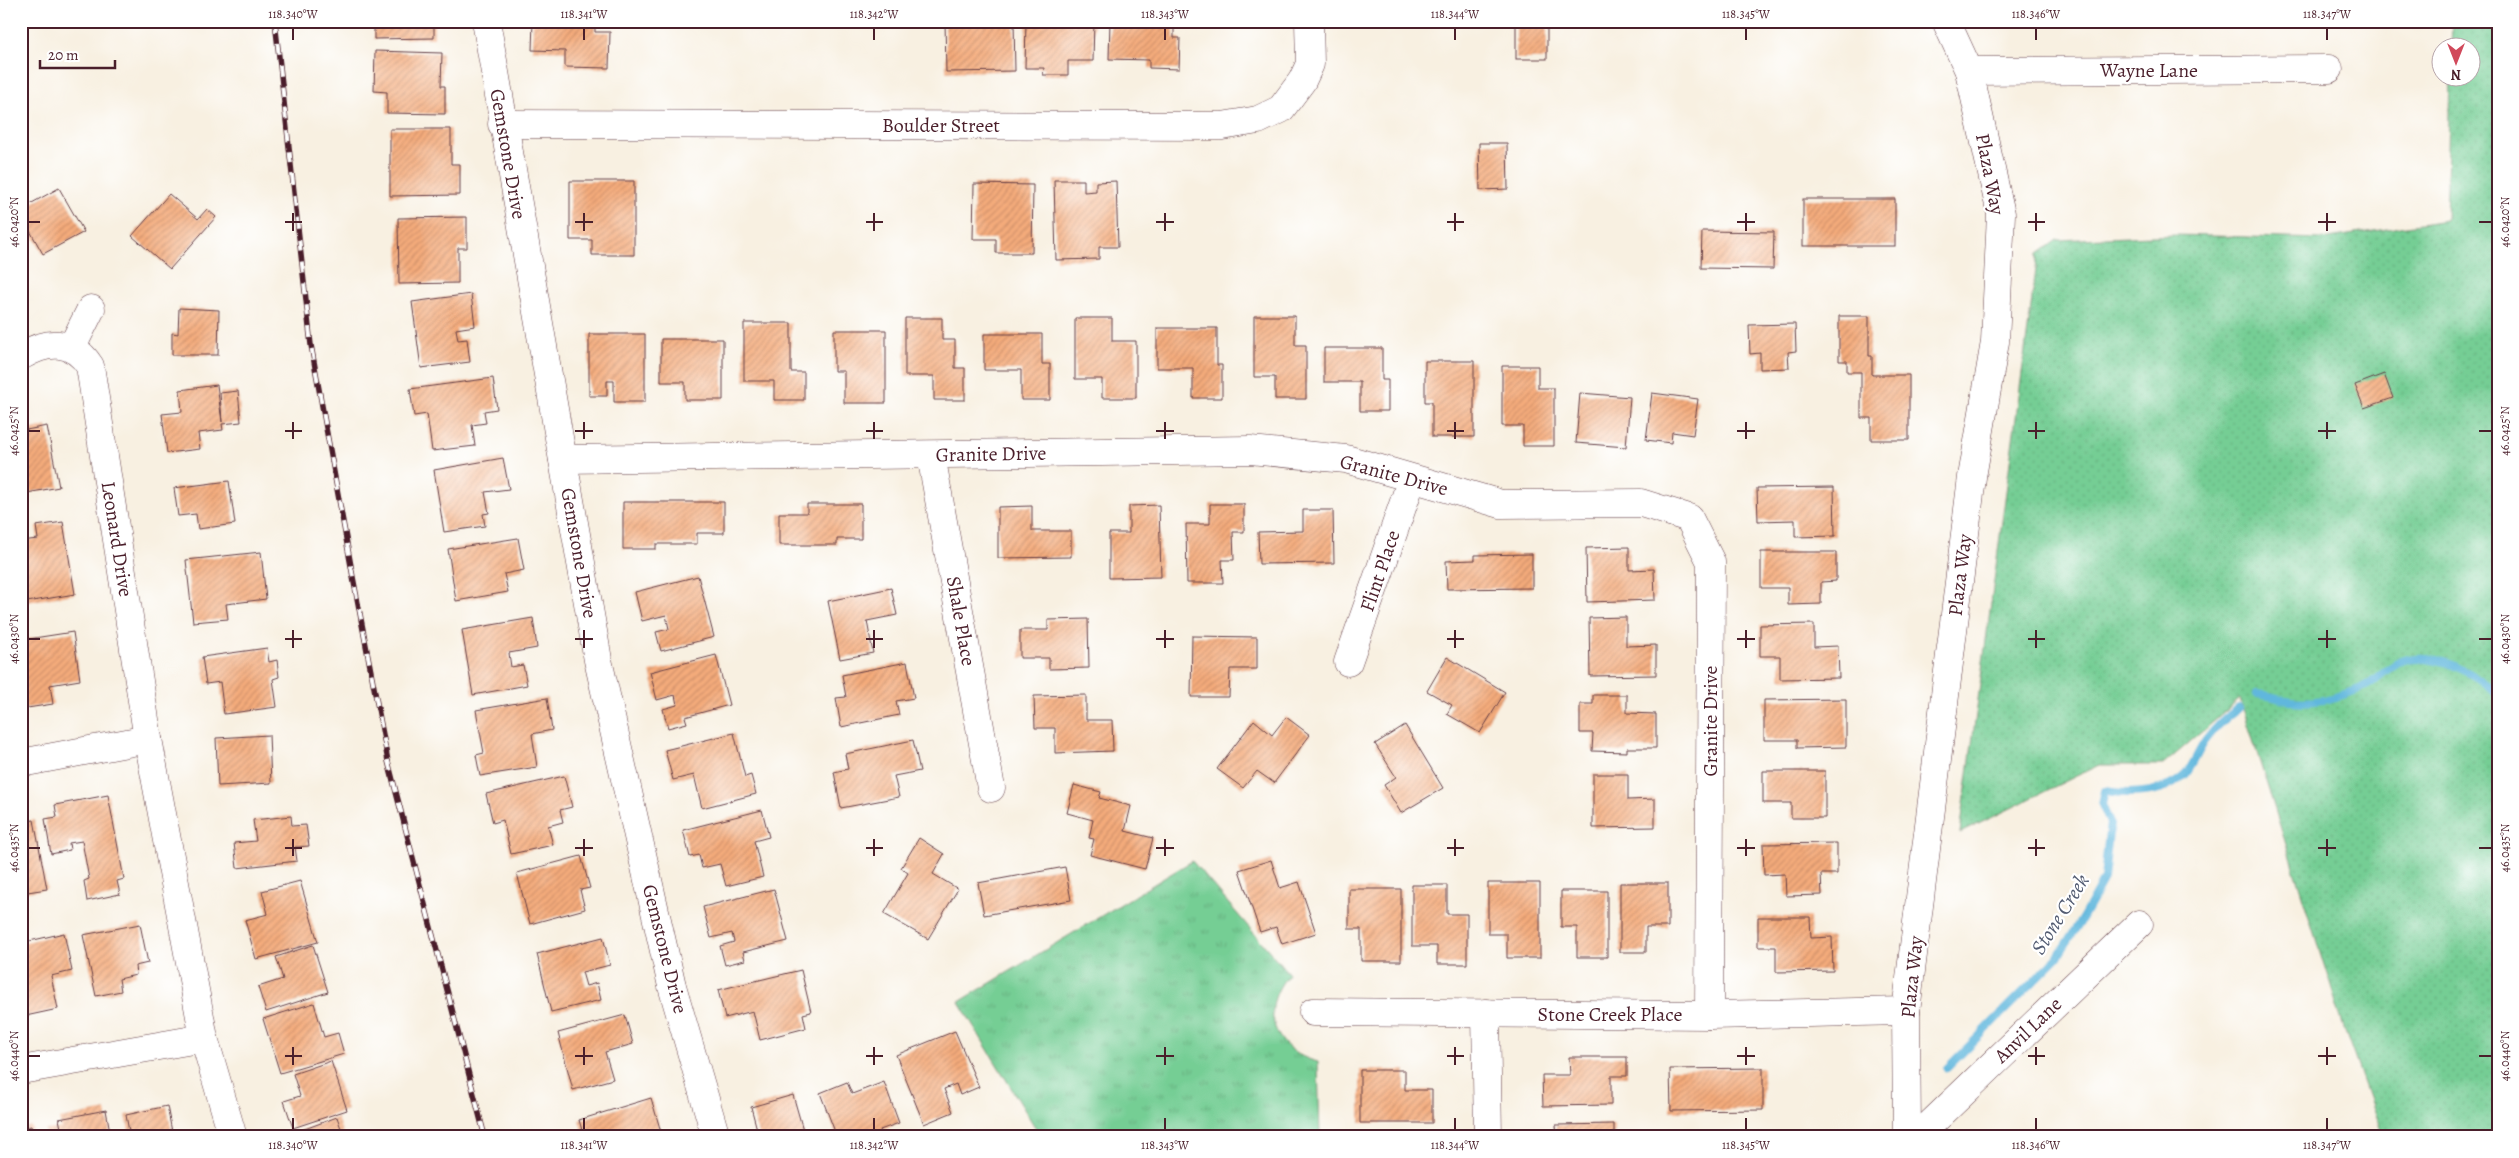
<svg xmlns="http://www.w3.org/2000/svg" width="2519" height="1158" viewBox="0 0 2519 1158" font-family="Alegreya,serif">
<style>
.grass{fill:url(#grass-dots);stroke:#607660}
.park{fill:url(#park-tufts);stroke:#607660}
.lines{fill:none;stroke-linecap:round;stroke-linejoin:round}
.stream{stroke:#61b7dd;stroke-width:8}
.building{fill:url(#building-hatch)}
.minor-casing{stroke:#643e46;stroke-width:29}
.major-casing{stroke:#643e46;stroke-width:29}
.minor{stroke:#fff;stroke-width:28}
.major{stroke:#fff;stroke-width:28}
.rail-casing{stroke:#4a1f2b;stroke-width:5.5}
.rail{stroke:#fff;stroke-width:4;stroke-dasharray:11;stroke-linecap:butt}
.ticks{fill:none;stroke:#4a1f2b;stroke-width:2}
.labels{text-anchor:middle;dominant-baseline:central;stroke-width:4.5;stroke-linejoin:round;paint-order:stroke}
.street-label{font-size:20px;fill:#4a1f2b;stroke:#fff}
.water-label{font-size:21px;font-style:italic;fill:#535c72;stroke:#fff}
.neatline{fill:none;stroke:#4a1f2b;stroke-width:2}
.ticks-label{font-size:12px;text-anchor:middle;fill:#4a1f2b}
</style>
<defs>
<pattern id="grass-dots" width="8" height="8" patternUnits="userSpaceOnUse" patternTransform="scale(1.25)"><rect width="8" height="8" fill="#75ce94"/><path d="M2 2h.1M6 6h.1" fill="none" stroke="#67b080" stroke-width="1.8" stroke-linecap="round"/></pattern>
<pattern id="park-tufts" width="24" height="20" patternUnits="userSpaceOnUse" patternTransform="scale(1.25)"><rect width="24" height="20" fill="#75ce94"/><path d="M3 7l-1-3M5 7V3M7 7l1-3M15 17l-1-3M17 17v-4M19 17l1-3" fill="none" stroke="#67b080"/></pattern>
<pattern id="building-hatch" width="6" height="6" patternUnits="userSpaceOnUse" patternTransform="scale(1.25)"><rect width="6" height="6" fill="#f5ac7c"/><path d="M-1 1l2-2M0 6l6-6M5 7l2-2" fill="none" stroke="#c88b66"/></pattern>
</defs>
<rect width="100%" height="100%" fill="#fff"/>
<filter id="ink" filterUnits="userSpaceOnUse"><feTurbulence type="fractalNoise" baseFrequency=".02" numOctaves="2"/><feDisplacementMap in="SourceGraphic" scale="10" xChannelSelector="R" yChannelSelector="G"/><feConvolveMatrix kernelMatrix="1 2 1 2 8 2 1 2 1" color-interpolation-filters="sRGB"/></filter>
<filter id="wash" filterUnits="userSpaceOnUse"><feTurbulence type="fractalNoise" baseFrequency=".0096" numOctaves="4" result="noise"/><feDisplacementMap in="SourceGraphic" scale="20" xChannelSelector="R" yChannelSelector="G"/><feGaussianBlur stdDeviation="1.12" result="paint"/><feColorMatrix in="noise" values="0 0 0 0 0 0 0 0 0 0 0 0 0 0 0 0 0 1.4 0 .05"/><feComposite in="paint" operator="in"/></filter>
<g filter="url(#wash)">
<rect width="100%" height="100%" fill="#f8f0e1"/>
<polygon class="grass" points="2452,21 2498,21 2498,1137 2383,1137 2343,1025 2240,699 2163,765 2099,765 1960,833 2038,254 2057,240 2176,235 2322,239 2446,220 2450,78 2472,78 2472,48 2451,47"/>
<path class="park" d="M1192,861L1289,974C1258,1009 1273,1051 1318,1062L1320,1137H1041L959,1002Z"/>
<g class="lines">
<g class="stream">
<path d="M2257,694C2269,695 2279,699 2291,701C2307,703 2327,700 2343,695C2352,692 2364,688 2371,683C2382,675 2389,666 2402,661C2432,649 2478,674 2498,695"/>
<path d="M1947,1068L2057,958L2083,917L2104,879L2110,823L2102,805L2105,791C2130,795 2167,794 2186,774C2194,764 2198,751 2206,740C2215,728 2226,717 2239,708"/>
</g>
</g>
<g id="blocks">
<g class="building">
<polygon points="374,21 434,21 434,38 374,39"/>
<polygon points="533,21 595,21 595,32 610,32 609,68 565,67 565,51 532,50"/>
<polygon points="945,21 1014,21 1015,71 946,72"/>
<polygon points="1026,21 1094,21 1093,61 1068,61 1068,75 1043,75 1044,68 1025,68"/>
<polygon points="1110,21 1174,21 1174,38 1180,38 1179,69 1149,68 1149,60 1109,59"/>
<rect x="1516" y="21" width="31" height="38"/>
<polygon points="375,51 442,53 441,86 445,86 445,114 387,113 387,92 374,91"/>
<polygon points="390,129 451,129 451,164 460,164 460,195 390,196"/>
<polygon points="1479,143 1507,143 1508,189 1480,190"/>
<polygon points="1054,180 1084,180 1084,192 1096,191 1096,182 1116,181 1118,247 1099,247 1099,259 1056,260"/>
<polygon points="570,181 634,181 634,255 592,255 592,240 570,240"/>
<polygon points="974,184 1033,185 1032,253 996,253 996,239 973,239"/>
<polygon points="59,188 84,232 43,254 21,215 21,209"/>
<polygon points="169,194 198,219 207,209 216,217 170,269 132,236"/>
<rect x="1803" y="199" width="92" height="47"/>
<polygon points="467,217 467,248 458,248 458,283 399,284 398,218"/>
<polygon points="1702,231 1774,232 1773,269 1701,268"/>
<polygon points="471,294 475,326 456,329 458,340 467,339 470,362 421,368 412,302"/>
<polygon points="179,308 219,310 218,355 172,355 172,333 178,334"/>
<polygon points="1254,316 1295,316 1295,345 1306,345 1306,399 1275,399 1275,377 1254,377"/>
<polygon points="1839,316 1869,316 1869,356 1872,356 1872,375 1909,375 1909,440 1871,440 1871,418 1861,418 1861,372 1847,372 1847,361 1839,361"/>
<polygon points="905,318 942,318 942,340 955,340 955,368 965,368 965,400 934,400 934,376 905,376"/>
<polygon points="1075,318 1112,318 1112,341 1136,341 1136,398 1102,398 1102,379 1075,379"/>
<polygon points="744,323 791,323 791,372 804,372 804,400 774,400 774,381 744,381"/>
<polygon points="1795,324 1796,351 1788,352 1789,368 1760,369 1760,353 1750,354 1749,325"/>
<polygon points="1157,328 1217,328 1217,365 1222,365 1222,398 1193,398 1193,368 1157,368"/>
<polygon points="834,330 886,330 886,403 844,403 844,371 834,371"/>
<polygon points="589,334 645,334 645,402 614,402 614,381 607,381 607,396 589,396"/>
<polygon points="984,334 1042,334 1042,364 1050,364 1050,400 1021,400 1021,370 984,370"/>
<polygon points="661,339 723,339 723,400 685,400 685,382 661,382"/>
<polygon points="1324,348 1382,348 1382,380 1388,380 1388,411 1360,411 1360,382 1324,382"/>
<polygon points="1425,361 1474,361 1474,437 1432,437 1432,402 1425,402"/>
<polygon points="1502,366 1538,366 1538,388 1554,388 1554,446 1523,446 1523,426 1502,426"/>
<polygon points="2384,374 2393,398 2364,408 2355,385"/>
<polygon points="493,378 497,409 484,411 486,423 472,425 475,446 432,451 427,414 414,416 410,389"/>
<polygon points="217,385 222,422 220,393 238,391 241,422 222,424 223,430 198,433 200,449 167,453 162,414 182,412 180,390"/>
<polygon points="1580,393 1630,397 1626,447 1576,443"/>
<polygon points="1652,393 1698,399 1693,435 1672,432 1671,443 1646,440"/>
<polygon points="47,426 59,487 27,493 25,481 21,481 21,431"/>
<polygon points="503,458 509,489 485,492 489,513 483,514 485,526 444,532 434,470"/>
<polygon points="229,481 235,524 198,529 196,514 178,516 174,488"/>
<polygon points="1834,487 1835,536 1795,537 1795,520 1758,521 1757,488"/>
<polygon points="623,502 724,502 724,533 697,533 697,544 656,544 656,549 623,549"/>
<polygon points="807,504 861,504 861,539 837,539 837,545 779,545 779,513 807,513"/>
<polygon points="1210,504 1244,504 1244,532 1233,532 1234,560 1222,560 1223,583 1187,583 1186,524 1210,524"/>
<polygon points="1159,505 1161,577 1109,578 1109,533 1129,533 1129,506"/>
<polygon points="1032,506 1032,531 1071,531 1071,557 998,558 998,507"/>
<polygon points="1303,510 1333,510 1334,563 1259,564 1258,532 1303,531"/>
<polygon points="63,522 75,594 21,603 21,541 38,539 36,526"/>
<polygon points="518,538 524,570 504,574 508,592 456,601 448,549"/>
<polygon points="1629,547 1629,570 1654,569 1655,600 1587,602 1586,548"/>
<polygon points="261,552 266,599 226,604 228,619 193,622 186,560"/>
<polygon points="1761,552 1836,552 1836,581 1821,582 1821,604 1788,605 1788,588 1761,588"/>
<polygon points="1532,554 1532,588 1447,589 1446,561 1475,560 1475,555"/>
<polygon points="698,576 714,637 661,651 656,632 669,629 666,615 642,621 635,592"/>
<polygon points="891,588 897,615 867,621 873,653 840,659 828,601"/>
<polygon points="1626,617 1626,646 1656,645 1656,675 1590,676 1589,618"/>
<polygon points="533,618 537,648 509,653 511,667 523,665 527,685 473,695 462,630"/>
<polygon points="1088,619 1089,668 1049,669 1049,658 1020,658 1020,630 1048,630 1048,620"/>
<polygon points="1814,624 1814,647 1838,646 1839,678 1780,679 1780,656 1760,656 1760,625"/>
<polygon points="73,632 80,680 50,685 53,704 21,709 21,640"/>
<polygon points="1192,636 1257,637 1257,669 1230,669 1229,697 1191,697"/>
<polygon points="267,648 269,662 277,660 279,677 273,679 277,707 224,714 220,682 206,684 202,657"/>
<polygon points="716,655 729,705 685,717 687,723 668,728 663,709 677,705 675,695 657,700 650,672"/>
<polygon points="1447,657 1505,692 1480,733 1447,714 1452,705 1427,691"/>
<polygon points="907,662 914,698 896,701 899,715 841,727 836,698 846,697 842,675"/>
<polygon points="1086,695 1086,720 1112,720 1113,751 1055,753 1055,728 1035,728 1034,696"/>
<polygon points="1593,695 1627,695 1627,713 1656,714 1656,748 1627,748 1627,752 1592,751 1593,733 1580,733 1580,704 1593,704"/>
<polygon points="547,698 552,730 532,734 537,767 480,776 476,755 484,753 476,710"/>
<polygon points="1846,699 1846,747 1797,748 1797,740 1764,740 1764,700"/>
<polygon points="1286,717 1310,735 1274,783 1257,771 1243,788 1217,769 1254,720 1272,735"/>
<polygon points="1405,725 1443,788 1401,813 1384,785 1396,777 1375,744"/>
<polygon points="734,733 745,777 751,775 756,794 702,808 694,775 673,780 665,750"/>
<polygon points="269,735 271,783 218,786 216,738"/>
<polygon points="913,740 920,771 894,776 899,797 841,808 834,772 848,769 845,754"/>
<polygon points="1763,771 1825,771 1825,818 1791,818 1791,803 1763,803"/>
<polygon points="1593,774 1628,774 1628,800 1655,799 1655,827 1593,828"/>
<polygon points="564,776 572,807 560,810 563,822 548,826 553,845 511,854 503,820 493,823 486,794"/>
<polygon points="1074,785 1101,792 1099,798 1131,806 1125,831 1153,838 1145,869 1090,855 1094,839 1089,838 1093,820 1067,813"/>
<polygon points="108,795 124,879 117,881 120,894 87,901 84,881 89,879 82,841 69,843 70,850 51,854 45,819 57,817 55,805"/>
<polygon points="762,810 769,837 754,841 763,877 726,886 720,864 702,868 699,855 690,857 683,830"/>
<polygon points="291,816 292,826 306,825 309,846 295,847 297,861 237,868 234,843 256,841 253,820"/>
<polygon points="34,820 47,889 21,893 21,822"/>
<polygon points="919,838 944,854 933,874 958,889 928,939 884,914 908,873 901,868"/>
<polygon points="1837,843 1837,874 1821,874 1822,895 1786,896 1785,874 1764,875 1763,844"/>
<polygon points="581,856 590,888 580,890 585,909 530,924 517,873"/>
<polygon points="1271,860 1280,888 1299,882 1316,933 1282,944 1276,927 1260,932 1239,870"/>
<polygon points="1065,867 1071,900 984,915 978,883"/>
<polygon points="300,881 318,942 256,959 245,920 268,914 262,891"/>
<polygon points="1488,883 1540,883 1540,958 1507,958 1507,934 1488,934"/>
<polygon points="1620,883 1668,883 1668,927 1646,927 1646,952 1620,952"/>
<polygon points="1412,885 1447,885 1447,914 1467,914 1467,964 1437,964 1437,946 1412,946"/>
<polygon points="774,889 788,941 743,952 745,960 725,965 720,946 734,942 732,933 711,938 703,907"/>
<polygon points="1349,889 1401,889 1401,961 1361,961 1361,929 1349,929"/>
<polygon points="1561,891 1607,891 1607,957 1577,957 1577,927 1561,927"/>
<polygon points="1758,917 1810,917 1811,938 1832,937 1833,971 1776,972 1776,947 1758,947"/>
<polygon points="140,924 148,963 135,966 136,975 119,979 121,991 96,996 83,935"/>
<polygon points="64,933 72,971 51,976 58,1009 21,1017 21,979 24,978 21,963 21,943"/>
<polygon points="603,937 610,965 582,972 586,986 597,983 601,1000 551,1012 537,954"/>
<polygon points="313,945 328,992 266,1012 258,987 283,979 276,957"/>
<polygon points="801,970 811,1012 803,1014 806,1028 760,1040 753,1011 725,1018 718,990"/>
<polygon points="314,1003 324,1037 338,1033 344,1054 280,1073 263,1019"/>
<polygon points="625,1015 633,1044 605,1052 613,1079 573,1090 558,1033"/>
<polygon points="955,1031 979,1087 960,1095 956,1084 944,1089 953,1112 924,1124 896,1055"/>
<polygon points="1569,1057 1627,1057 1627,1076 1611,1076 1611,1105 1543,1106 1542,1075 1570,1075"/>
<polygon points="331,1061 347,1110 293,1128 284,1101 300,1096 293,1074"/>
<polygon points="1763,1068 1763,1110 1671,1111 1670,1069"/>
<polygon points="1360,1070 1405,1070 1405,1090 1432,1090 1432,1123 1360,1123"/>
<polygon points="847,1082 852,1094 884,1082 899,1123 880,1130 883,1137 837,1137 820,1093"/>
<polygon points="793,1095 805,1137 759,1137 751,1107"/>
<polygon points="651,1098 661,1132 646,1137 584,1137 579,1120"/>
<polygon points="167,1106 173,1137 130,1137 126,1115"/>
<polygon points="106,1110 111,1137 47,1137 45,1130 61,1128 59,1119"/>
<polygon points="337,1117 344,1137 295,1137 294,1133"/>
<polygon points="1614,1124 1614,1137 1557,1137 1556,1125"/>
<polygon points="31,1126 34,1137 21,1137 21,1129"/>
</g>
</g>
</g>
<g filter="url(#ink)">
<use href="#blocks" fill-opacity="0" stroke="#643e46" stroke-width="1"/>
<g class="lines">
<g class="minor-casing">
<g id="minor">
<polyline points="486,21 598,660 672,986 716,1137"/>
<polyline points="1969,71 2329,69"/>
<polyline points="502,124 1222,126 1258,120 1281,109 1302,81 1310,64 1309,21"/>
<polyline points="72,347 91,309"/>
<path d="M21,356C47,341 72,338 90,366L148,739L204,1038"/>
<polyline points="931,455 991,788"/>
<polyline points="563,459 1250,450 1346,459 1501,504 1641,503 1689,518 1711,562 1709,1015"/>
<polyline points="1348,662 1412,479"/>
<polyline points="21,763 148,739"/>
<polyline points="1313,1012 1709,1015 1906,1011"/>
<polyline points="1486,1013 1488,1137"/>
<polyline points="21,1070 204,1038 233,1137"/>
<polyline points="1917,1137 2139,924"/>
</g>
</g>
<g class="major-casing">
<polyline id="major" points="1907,1137 1906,1011 1972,477 1995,342 2001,214 1969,71 1946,21"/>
</g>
<use href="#minor" class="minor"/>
<use href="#major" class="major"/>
<g class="rail-casing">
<polyline id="rail" points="275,21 311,345 353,577 388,761 485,1137"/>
</g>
<use href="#rail" class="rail"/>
</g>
</g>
<path class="ticks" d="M293,28V40M584,28V40M874,28V40M1165,28V40M1455,28V40M1746,28V40M2036,28V40M2327,28V40M293,213V231M584,213V231M874,213V231M1165,213V231M1455,213V231M1746,213V231M2036,213V231M2327,213V231M28,222H40M285,222H302M575,222H593M866,222H883M1156,222H1174M1447,222H1464M1737,222H1755M2028,222H2045M2318,222H2336M2479,222H2492M293,422V439M584,422V439M874,422V439M1165,422V439M1455,422V439M1746,422V439M2036,422V439M2327,422V439M28,431H40M285,431H302M575,431H593M866,431H883M1156,431H1174M1447,431H1464M1737,431H1755M2028,431H2045M2318,431H2336M2479,431H2492M293,630V648M584,630V648M874,630V648M1165,630V648M1455,630V648M1746,630V648M2036,630V648M2327,630V648M28,639H40M285,639H302M575,639H593M866,639H883M1156,639H1174M1447,639H1464M1737,639H1755M2028,639H2045M2318,639H2336M2479,639H2492M293,839V856M584,839V856M874,839V856M1165,839V856M1455,839V856M1746,839V856M2036,839V856M2327,839V856M28,848H40M285,848H302M575,848H593M866,848H883M1156,848H1174M1447,848H1464M1737,848H1755M2028,848H2045M2318,848H2336M2479,848H2492M293,1047V1065M584,1047V1065M874,1047V1065M1165,1047V1065M1455,1047V1065M1746,1047V1065M2036,1047V1065M2327,1047V1065M28,1056H40M285,1056H302M575,1056H593M866,1056H883M1156,1056H1174M1447,1056H1464M1737,1056H1755M2028,1056H2045M2318,1056H2336M2479,1056H2492M293,1118V1130M584,1118V1130M874,1118V1130M1165,1118V1130M1455,1118V1130M1746,1118V1130M2036,1118V1130M2327,1118V1130"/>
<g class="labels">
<g class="street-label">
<text x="2149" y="70">Wayne Lane</text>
<text x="941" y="125">Boulder Street</text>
<text transform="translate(508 154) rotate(80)">Gemstone Drive</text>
<text transform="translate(1990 174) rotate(79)">Plaza Way</text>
<text transform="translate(991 454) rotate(-1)">Granite Drive</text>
<text transform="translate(1394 475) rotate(15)">Granite Drive</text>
<text transform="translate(117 539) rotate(81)">Leonard Drive</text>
<text transform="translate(579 553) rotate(80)">Gemstone Drive</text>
<text transform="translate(1380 571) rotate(-71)">Flint Place</text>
<text transform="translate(1960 575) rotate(-83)">Plaza Way</text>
<text transform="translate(961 621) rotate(80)">Shale Place</text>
<text transform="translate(1710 721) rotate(-90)">Granite Drive</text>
<text transform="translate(665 949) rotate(76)">Gemstone Drive</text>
<text transform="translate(1912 977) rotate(-84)">Plaza Way</text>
<text x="1610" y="1014">Stone Creek Place</text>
<text transform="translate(2028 1030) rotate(-44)">Anvil Lane</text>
</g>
<g class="water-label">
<text transform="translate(2060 914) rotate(-58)">Stone Creek</text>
</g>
</g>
<rect width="2519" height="1158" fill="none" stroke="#fff" stroke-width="55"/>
<g transform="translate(2456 62) rotate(180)"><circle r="24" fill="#ffffff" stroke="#b7a5aa"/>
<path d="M0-4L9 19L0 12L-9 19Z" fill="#d1495b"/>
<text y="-8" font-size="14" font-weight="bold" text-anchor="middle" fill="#4a1f2b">N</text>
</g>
<path d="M40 60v8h75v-8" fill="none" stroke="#4a1f2b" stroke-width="2.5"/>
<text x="48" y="60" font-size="15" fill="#4a1f2b" stroke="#ffffff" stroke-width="4" paint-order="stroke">20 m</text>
<rect x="28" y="28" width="2464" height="1102" class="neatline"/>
<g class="ticks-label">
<text x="293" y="18">118.340°W</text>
<text x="584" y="18">118.341°W</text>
<text x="874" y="18">118.342°W</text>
<text x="1165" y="18">118.343°W</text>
<text x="1455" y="18">118.344°W</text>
<text x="1746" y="18">118.345°W</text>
<text x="2036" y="18">118.346°W</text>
<text x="2327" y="18">118.347°W</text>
<text transform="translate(2505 222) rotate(-90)" y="4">46.0420°N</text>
<text transform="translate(14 222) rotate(-90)" y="4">46.0420°N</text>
<text transform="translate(2505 431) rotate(-90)" y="4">46.0425°N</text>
<text transform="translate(14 431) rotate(-90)" y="4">46.0425°N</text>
<text transform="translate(2505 639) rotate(-90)" y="4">46.0430°N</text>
<text transform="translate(14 639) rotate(-90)" y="4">46.0430°N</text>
<text transform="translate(2505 848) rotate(-90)" y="4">46.0435°N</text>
<text transform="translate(14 848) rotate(-90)" y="4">46.0435°N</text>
<text transform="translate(2505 1056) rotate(-90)" y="4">46.0440°N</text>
<text transform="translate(14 1056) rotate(-90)" y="4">46.0440°N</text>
<text x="293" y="1149">118.340°W</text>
<text x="584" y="1149">118.341°W</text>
<text x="874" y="1149">118.342°W</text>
<text x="1165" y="1149">118.343°W</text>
<text x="1455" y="1149">118.344°W</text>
<text x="1746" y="1149">118.345°W</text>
<text x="2036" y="1149">118.346°W</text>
<text x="2327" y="1149">118.347°W</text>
</g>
</svg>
